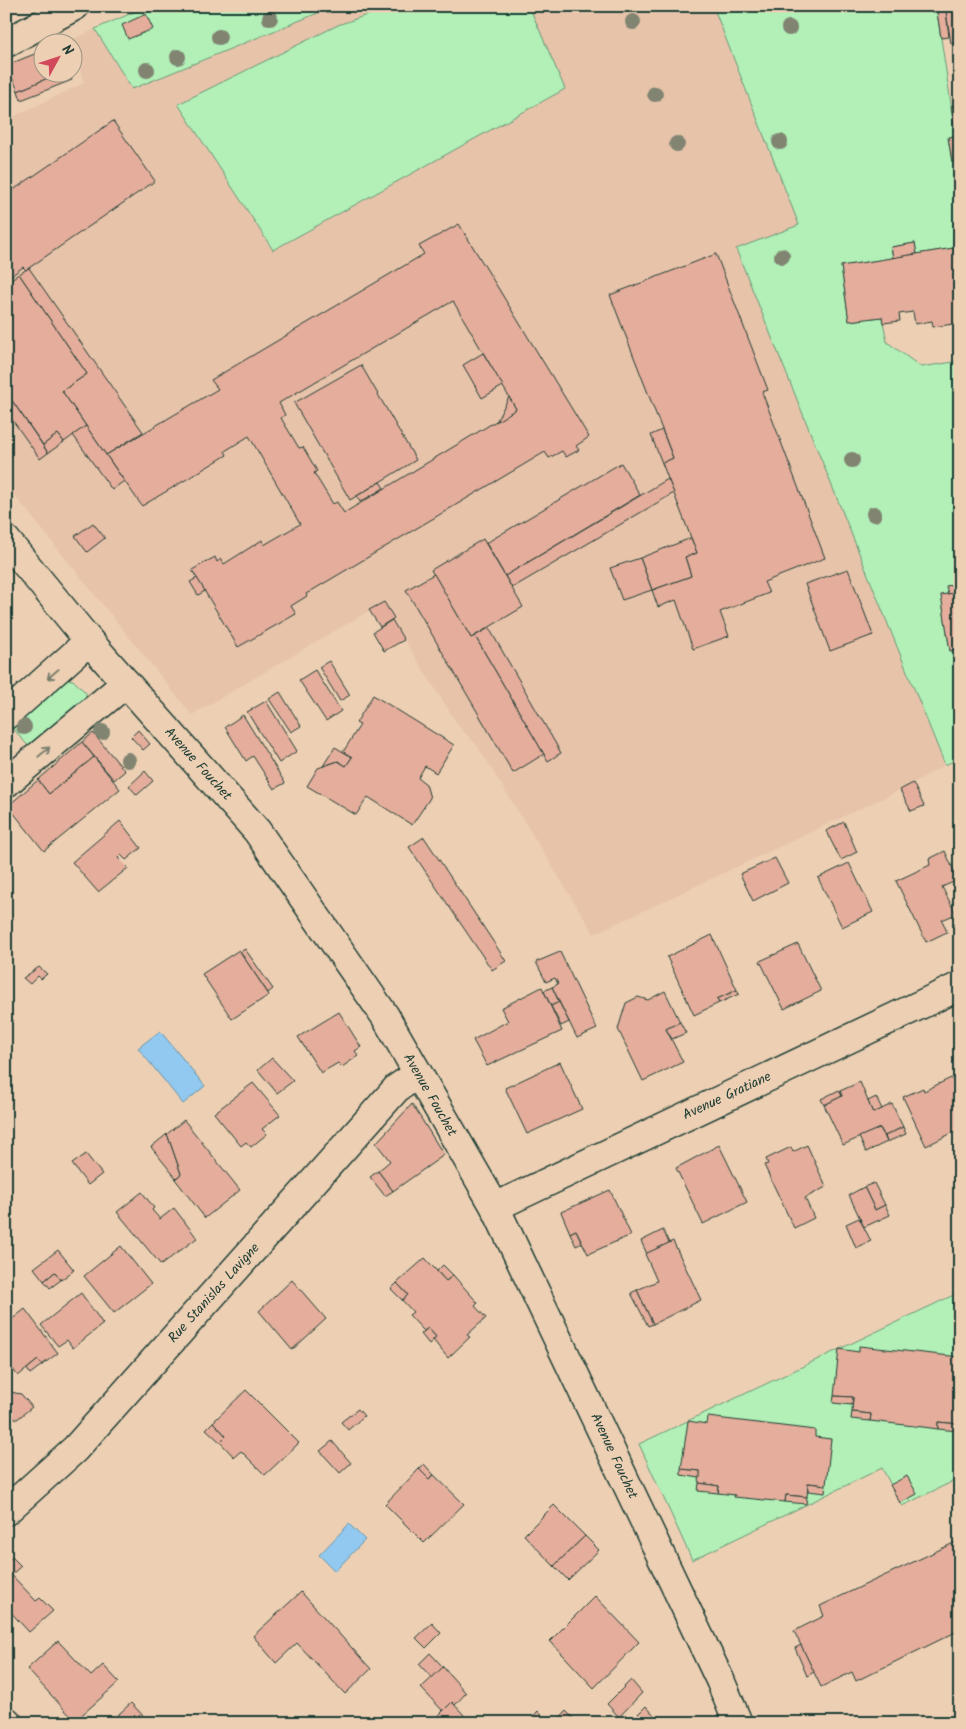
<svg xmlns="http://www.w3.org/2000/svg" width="966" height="1729" viewBox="0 0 966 1729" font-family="Kalam,sans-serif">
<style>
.built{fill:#e7c3aa}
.green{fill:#b2f0b7;stroke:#689676}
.water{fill:#92c9f1;stroke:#6491a5}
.building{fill:#e5ad9b;stroke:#1f3d34;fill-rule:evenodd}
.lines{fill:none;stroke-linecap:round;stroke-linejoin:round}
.minor-casing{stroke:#1f3d34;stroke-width:31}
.minor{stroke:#edd0b4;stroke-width:28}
.tree{fill:#808471}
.oneway{stroke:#7c7f6e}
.labels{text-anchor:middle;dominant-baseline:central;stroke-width:5;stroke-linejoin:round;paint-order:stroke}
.street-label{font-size:14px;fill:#1f3d34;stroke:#edd0b4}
</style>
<rect width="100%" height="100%" fill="#edd0b4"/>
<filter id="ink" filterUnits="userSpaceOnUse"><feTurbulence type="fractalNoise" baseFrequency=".02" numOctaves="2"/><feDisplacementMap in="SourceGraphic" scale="10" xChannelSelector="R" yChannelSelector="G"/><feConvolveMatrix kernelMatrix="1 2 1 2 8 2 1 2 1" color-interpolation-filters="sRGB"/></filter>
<g filter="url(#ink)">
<polygon class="built" points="335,6 713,6 799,225 737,249 945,765 900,790 594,934 476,744 459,727 392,620 394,618 384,602 192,715 6,485 6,120 84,83 71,40 95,29 132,89"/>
<g class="green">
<polygon points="148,6 335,6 132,89 95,29"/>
<polygon points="393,6 529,6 565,89 273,250 178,104 338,25"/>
<polygon points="713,6 936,6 956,136 948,138 952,161 960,160 960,247 917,254 915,243 891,247 893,258 841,266 849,321 882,317 887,342 921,367 960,361 960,584 947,586 948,594 941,595 950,651 960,649 960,758 945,765 736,249 799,225"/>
<polygon points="65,679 73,680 86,693 87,702 30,748 10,725"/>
<polygon points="960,1292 960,1478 902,1506 882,1468 692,1560 639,1444"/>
</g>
<g class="water">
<polygon points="160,1031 205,1086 183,1104 138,1048"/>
<polygon points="349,1524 365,1540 335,1571 319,1555"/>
</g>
<g class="building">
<polygon points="936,6 960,6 960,42 951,44 946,11 937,12"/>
<polygon points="946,11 949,37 941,38 937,12"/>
<polygon points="146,14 153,29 128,39 122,25"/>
<polygon points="42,51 42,72 62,72 18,91 7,65"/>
<polygon points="62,72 69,72 72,80 21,100 18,91"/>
<polygon points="960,105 960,130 955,131 951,106"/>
<polygon points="113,121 155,181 26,270 23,267 8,278 10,280 6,282 6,195"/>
<polygon points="960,130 960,160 955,131"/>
<polygon points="956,136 960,160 952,162 948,137"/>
<path d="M459,224L589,437L576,446L579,450L566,457L562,451L549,458L545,452L306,594L307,596L291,606L296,614L238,647L192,570L215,557L217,562L221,559L224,564L262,540L264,545L300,524L249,436L225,451L227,455L142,506L106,455L218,389L211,380L424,254L419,246ZM453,301L516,409L344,513L337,502L333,504L314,473L317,471L303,447L299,448L281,418L285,415L279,403Z"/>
<polygon points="915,243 917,254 893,258 891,247"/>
<polygon points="960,247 960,323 933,327 932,321 915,324 913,312 899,314 900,321 883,323 882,317 849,321 841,266"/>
<polygon points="716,254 768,390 762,392 825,558 764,582 769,593 720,612 729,636 693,649 676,600 658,607 652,590 691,576 685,557 697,553 662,463 673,458 610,295"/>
<polygon points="29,268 143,432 106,455 62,391 87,374 19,274"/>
<polygon points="19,274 87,374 62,391 86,426 64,442 58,434 43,445 6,392 6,282"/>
<polygon points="483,353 503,386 482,398 463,365"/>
<polygon points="361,365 416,460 350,500 294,403"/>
<polygon points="6,392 48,453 40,459 6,411"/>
<polygon points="509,397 516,409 496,422"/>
<polygon points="86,426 124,481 112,490 73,435"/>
<polygon points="662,430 673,458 662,463 651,435"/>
<polygon points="58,434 64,442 48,453 43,445"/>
<polygon points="621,463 640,495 505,576 486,543"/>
<polygon points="668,479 674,493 512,588 505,576"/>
<polygon points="380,482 384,488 360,502 357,496"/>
<polygon points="93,523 105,538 87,552 75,536"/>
<polygon points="691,538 697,553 685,557 691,576 652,590 640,558"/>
<polygon points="483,539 523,607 471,638 431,570"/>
<polygon points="640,558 652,590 622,600 610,568"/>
<polygon points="848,569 873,635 830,651 805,584"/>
<polygon points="434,574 471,638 475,636 544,754 513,773 406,590"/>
<polygon points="197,578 205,591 198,595 190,582"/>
<polygon points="960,584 960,592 948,594 946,586"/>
<polygon points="960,592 960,649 950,651 941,595"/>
<polygon points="384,602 394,618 380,627 369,610"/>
<polygon points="392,620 404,640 384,651 373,632"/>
<polygon points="489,628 561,753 548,761 475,636"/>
<polygon points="329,661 350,695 340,701 319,667"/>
<polygon points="315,670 341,711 326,721 299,680"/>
<polygon points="280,692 301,726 291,732 269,699"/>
<polygon points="373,695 454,745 436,773 425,766 418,778 426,784 430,798 412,825 368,797 356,815 307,786 318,768 338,761 346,766 352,757 343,752 360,725 356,723"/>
<polygon points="266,701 297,751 279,763 247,712"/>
<polygon points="243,715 285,783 274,789 253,756 246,761 225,727"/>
<polygon points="138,730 150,744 143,750 131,737"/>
<polygon points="93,733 125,771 114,780 82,742"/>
<polygon points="82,742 94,757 49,794 38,780"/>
<polygon points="335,747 352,757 346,766 338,761 323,766"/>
<polygon points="94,757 120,789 44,851 8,806 38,780 49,794"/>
<polygon points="145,771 153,781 137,795 129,786"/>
<polygon points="913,783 924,806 911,811 900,790"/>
<polygon points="120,821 141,848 126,860 121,855 118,858 128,868 98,892 72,862"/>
<polygon points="844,822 857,852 841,860 826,831"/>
<polygon points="424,837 506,961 492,970 409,847"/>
<polygon points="945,851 958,880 942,887 956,914 942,920 947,932 926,942 896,881 930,865 929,859"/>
<polygon points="775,858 788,883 753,901 740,874"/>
<polygon points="849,863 873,912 842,927 818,878"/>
<polygon points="712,935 737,990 717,999 719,1003 694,1015 667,957"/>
<polygon points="798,944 821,991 784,1009 760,961"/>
<polygon points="245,949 273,989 268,993 240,952"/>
<polygon points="239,950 269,995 232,1019 202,974"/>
<polygon points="560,952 597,1029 577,1038 552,987 558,984 555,978 546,982 536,962"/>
<polygon points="39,967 47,974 41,979 38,976 30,984 23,978"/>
<polygon points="542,987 562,1031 487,1066 473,1040 508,1021 501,1008"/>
<polygon points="552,987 559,1002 551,1006 544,991"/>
<polygon points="737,990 739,994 719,1003 717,999"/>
<polygon points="665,991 680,1022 666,1029 683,1062 643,1081 618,1029 626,1003 638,997 648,1000"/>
<polygon points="559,1002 569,1022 561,1026 551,1006"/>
<polygon points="339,1012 361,1047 355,1051 358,1056 342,1067 338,1063 321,1073 298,1037"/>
<polygon points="680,1022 686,1033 672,1039 666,1029"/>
<polygon points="272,1058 293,1081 277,1093 258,1070"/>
<polygon points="560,1062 582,1109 527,1134 505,1088"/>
<polygon points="951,1078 960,1097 960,1129 926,1146 903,1097 923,1088 924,1091"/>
<polygon points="860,1082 873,1113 892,1104 903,1127 885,1136 880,1128 843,1145 824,1105 842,1096 840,1091"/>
<polygon points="253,1083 280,1115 262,1129 267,1134 251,1147 246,1142 241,1146 214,1113"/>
<polygon points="839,1090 842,1096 824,1105 821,1099"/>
<polygon points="876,1097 882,1109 873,1113 868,1101"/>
<polygon points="412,1104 444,1155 393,1191 378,1171 390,1161 376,1143"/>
<polygon points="184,1120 240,1190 205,1218 175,1179 181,1174 167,1134"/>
<polygon points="903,1127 906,1134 887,1142 885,1136"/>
<polygon points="880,1128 887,1142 866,1152 859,1137"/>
<polygon points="167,1134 181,1174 176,1178 151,1147"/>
<polygon points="719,1145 747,1202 703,1224 676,1168"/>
<polygon points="807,1145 826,1187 805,1198 814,1218 794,1228 764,1165 768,1164 766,1159 791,1147 793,1152"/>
<polygon points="86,1154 102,1174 88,1185 72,1164"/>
<polygon points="378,1171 393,1191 385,1196 370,1177"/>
<polygon points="874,1183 885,1205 875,1210 864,1187"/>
<polygon points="864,1187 875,1210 885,1205 890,1215 864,1227 849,1195"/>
<polygon points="610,1190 631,1235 588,1254 576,1230 570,1233 561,1212"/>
<polygon points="142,1192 154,1208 152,1210 160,1219 174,1208 197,1238 161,1265 117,1212"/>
<polygon points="859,1218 871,1241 856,1248 846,1224"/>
<polygon points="576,1230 582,1243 576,1246 570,1233"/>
<polygon points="663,1230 669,1243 647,1254 641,1241"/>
<polygon points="673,1241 701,1300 653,1324 637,1290 657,1281 645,1254"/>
<polygon points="121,1246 151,1284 114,1313 84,1276"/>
<polygon points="58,1250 74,1270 61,1280 55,1272 44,1281 34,1268"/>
<polygon points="425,1258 446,1281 453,1275 478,1303 475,1306 486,1318 467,1335 470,1337 448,1358 433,1340 436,1337 428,1328 424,1331 409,1315 413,1312 402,1300 408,1295 397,1283"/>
<polygon points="443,1265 453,1275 446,1281 437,1271"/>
<polygon points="55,1272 61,1280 50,1288 44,1281"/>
<polygon points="292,1280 326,1319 292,1350 259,1311"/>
<polygon points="397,1283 408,1295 402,1300 391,1289"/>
<polygon points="637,1290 653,1324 648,1326 631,1293"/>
<polygon points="81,1293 103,1324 73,1348 67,1340 58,1346 41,1325"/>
<polygon points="25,1309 58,1353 42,1365 38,1360 18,1376 6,1360 6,1324"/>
<polygon points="428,1328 436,1337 429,1344 421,1334"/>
<polygon points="859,1346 960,1357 959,1424 938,1422 938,1429 923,1427 870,1421 871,1414 852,1412 853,1397 834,1396 839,1349 859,1352"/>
<polygon points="38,1360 42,1365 30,1374 27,1369"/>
<polygon points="246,1390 299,1443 265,1475 241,1451 234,1457 220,1442 226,1436 213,1422"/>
<polygon points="10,1392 21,1394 32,1407 16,1420 6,1406 6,1395"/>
<polygon points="834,1396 853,1397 852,1405 833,1403"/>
<polygon points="358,1409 364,1416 348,1430 341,1422"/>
<polygon points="852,1412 871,1414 870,1421 851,1419"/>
<polygon points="708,1417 815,1430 815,1437 831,1439 826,1485 808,1483 807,1497 786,1495 785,1502 734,1497 735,1495 718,1493 719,1486 699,1483 700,1471 681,1469 688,1421 707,1424"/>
<polygon points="213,1422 226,1436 220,1442 206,1429"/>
<polygon points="938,1422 959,1424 958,1431 938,1429"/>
<polygon points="332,1441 351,1463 340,1473 320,1451"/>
<polygon points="424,1464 434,1475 429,1479 419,1469"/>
<polygon points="419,1469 429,1479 434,1475 464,1504 424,1543 385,1504"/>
<polygon points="681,1469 700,1471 700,1478 681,1475"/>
<polygon points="907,1476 917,1494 900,1503 890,1485"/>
<polygon points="699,1483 719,1486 718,1493 698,1491"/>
<polygon points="808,1483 826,1485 825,1493 808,1491"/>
<polygon points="786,1495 807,1497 806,1504 785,1502"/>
<polygon points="554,1505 585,1536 554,1566 524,1535"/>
<polygon points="585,1536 599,1550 568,1580 554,1566"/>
<polygon points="960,1540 960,1630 856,1681 852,1672 821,1687 794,1631 824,1616 820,1606"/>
<polygon points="12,1557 21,1566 11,1575 6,1569 6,1563"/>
<polygon points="6,1569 36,1601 40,1598 53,1611 29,1632 6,1607"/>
<polygon points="301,1592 371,1669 345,1694 297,1643 276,1663 253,1636"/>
<polygon points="595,1596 639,1642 594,1688 550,1641"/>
<polygon points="432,1623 441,1633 426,1648 416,1638"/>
<polygon points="58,1641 91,1676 103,1665 119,1682 75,1721 27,1669"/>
<polygon points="801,1645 814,1672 807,1676 795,1648"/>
<polygon points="430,1653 443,1667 432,1678 419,1664"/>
<polygon points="443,1667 466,1693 455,1705 452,1702 443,1711 421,1688"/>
<polygon points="631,1680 642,1693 619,1717 607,1704"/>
<polygon points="452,1702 464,1715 456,1723 431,1723"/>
<polygon points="131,1703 150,1723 109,1723"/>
<polygon points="646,1706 661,1723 629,1723"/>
<polygon points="538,1711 549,1723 527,1723"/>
<polygon points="566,1711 578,1723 555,1723"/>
</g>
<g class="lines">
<g class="minor-casing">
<g id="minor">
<polyline points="6,43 75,6"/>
<polyline points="6,540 89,641 257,831 385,1016 495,1207 720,1680 738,1723"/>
<polyline points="6,715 89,641"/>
<polyline points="6,783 126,683"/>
<polyline points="495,1207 960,986"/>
<polyline points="6,1511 75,1449 397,1088 418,1074"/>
<polyline points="6,1721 8,1723"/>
</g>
</g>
<use href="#minor" class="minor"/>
</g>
<g class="tree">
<circle cx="270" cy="18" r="8"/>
<circle cx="633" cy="22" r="8"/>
<circle cx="789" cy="28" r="8"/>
<circle cx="219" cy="37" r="8"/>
<circle cx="178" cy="57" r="8"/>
<circle cx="147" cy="70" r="8"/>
<circle cx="655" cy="94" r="8"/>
<circle cx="780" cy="142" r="8"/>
<circle cx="677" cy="144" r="8"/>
<circle cx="782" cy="256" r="8"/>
<circle cx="852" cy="460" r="8"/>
<circle cx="874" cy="514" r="8"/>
<circle cx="24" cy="727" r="8"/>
<circle cx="102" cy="732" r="8"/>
<circle cx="128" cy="760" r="8"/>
</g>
<defs><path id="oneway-shaft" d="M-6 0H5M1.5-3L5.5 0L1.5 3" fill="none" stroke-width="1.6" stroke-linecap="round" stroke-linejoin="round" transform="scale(1.25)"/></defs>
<g class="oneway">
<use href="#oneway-shaft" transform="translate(53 674) rotate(139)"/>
<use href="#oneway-shaft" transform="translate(44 752) rotate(-40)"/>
</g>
</g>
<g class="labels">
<g class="street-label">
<text transform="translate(198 764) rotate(48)">Avenue Fouchet</text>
<text transform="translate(430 1095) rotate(60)">Avenue Fouchet</text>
<text transform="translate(727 1096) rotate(-25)">Avenue Gratiane</text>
<text transform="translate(214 1293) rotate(-48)">Rue Stanislas Lavigne</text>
<text transform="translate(614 1456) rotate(65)">Avenue Fouchet</text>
</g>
</g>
<rect width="966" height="1729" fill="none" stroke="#edd0b4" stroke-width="25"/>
<rect x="12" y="12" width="941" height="1704" fill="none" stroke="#1f3d34" stroke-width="2" filter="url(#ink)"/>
<g transform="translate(58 58) rotate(50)"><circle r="24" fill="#edd0b4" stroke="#9b9581"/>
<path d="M0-4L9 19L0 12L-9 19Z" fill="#d1495b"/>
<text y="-8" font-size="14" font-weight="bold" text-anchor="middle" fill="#1f3d34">N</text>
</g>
</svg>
